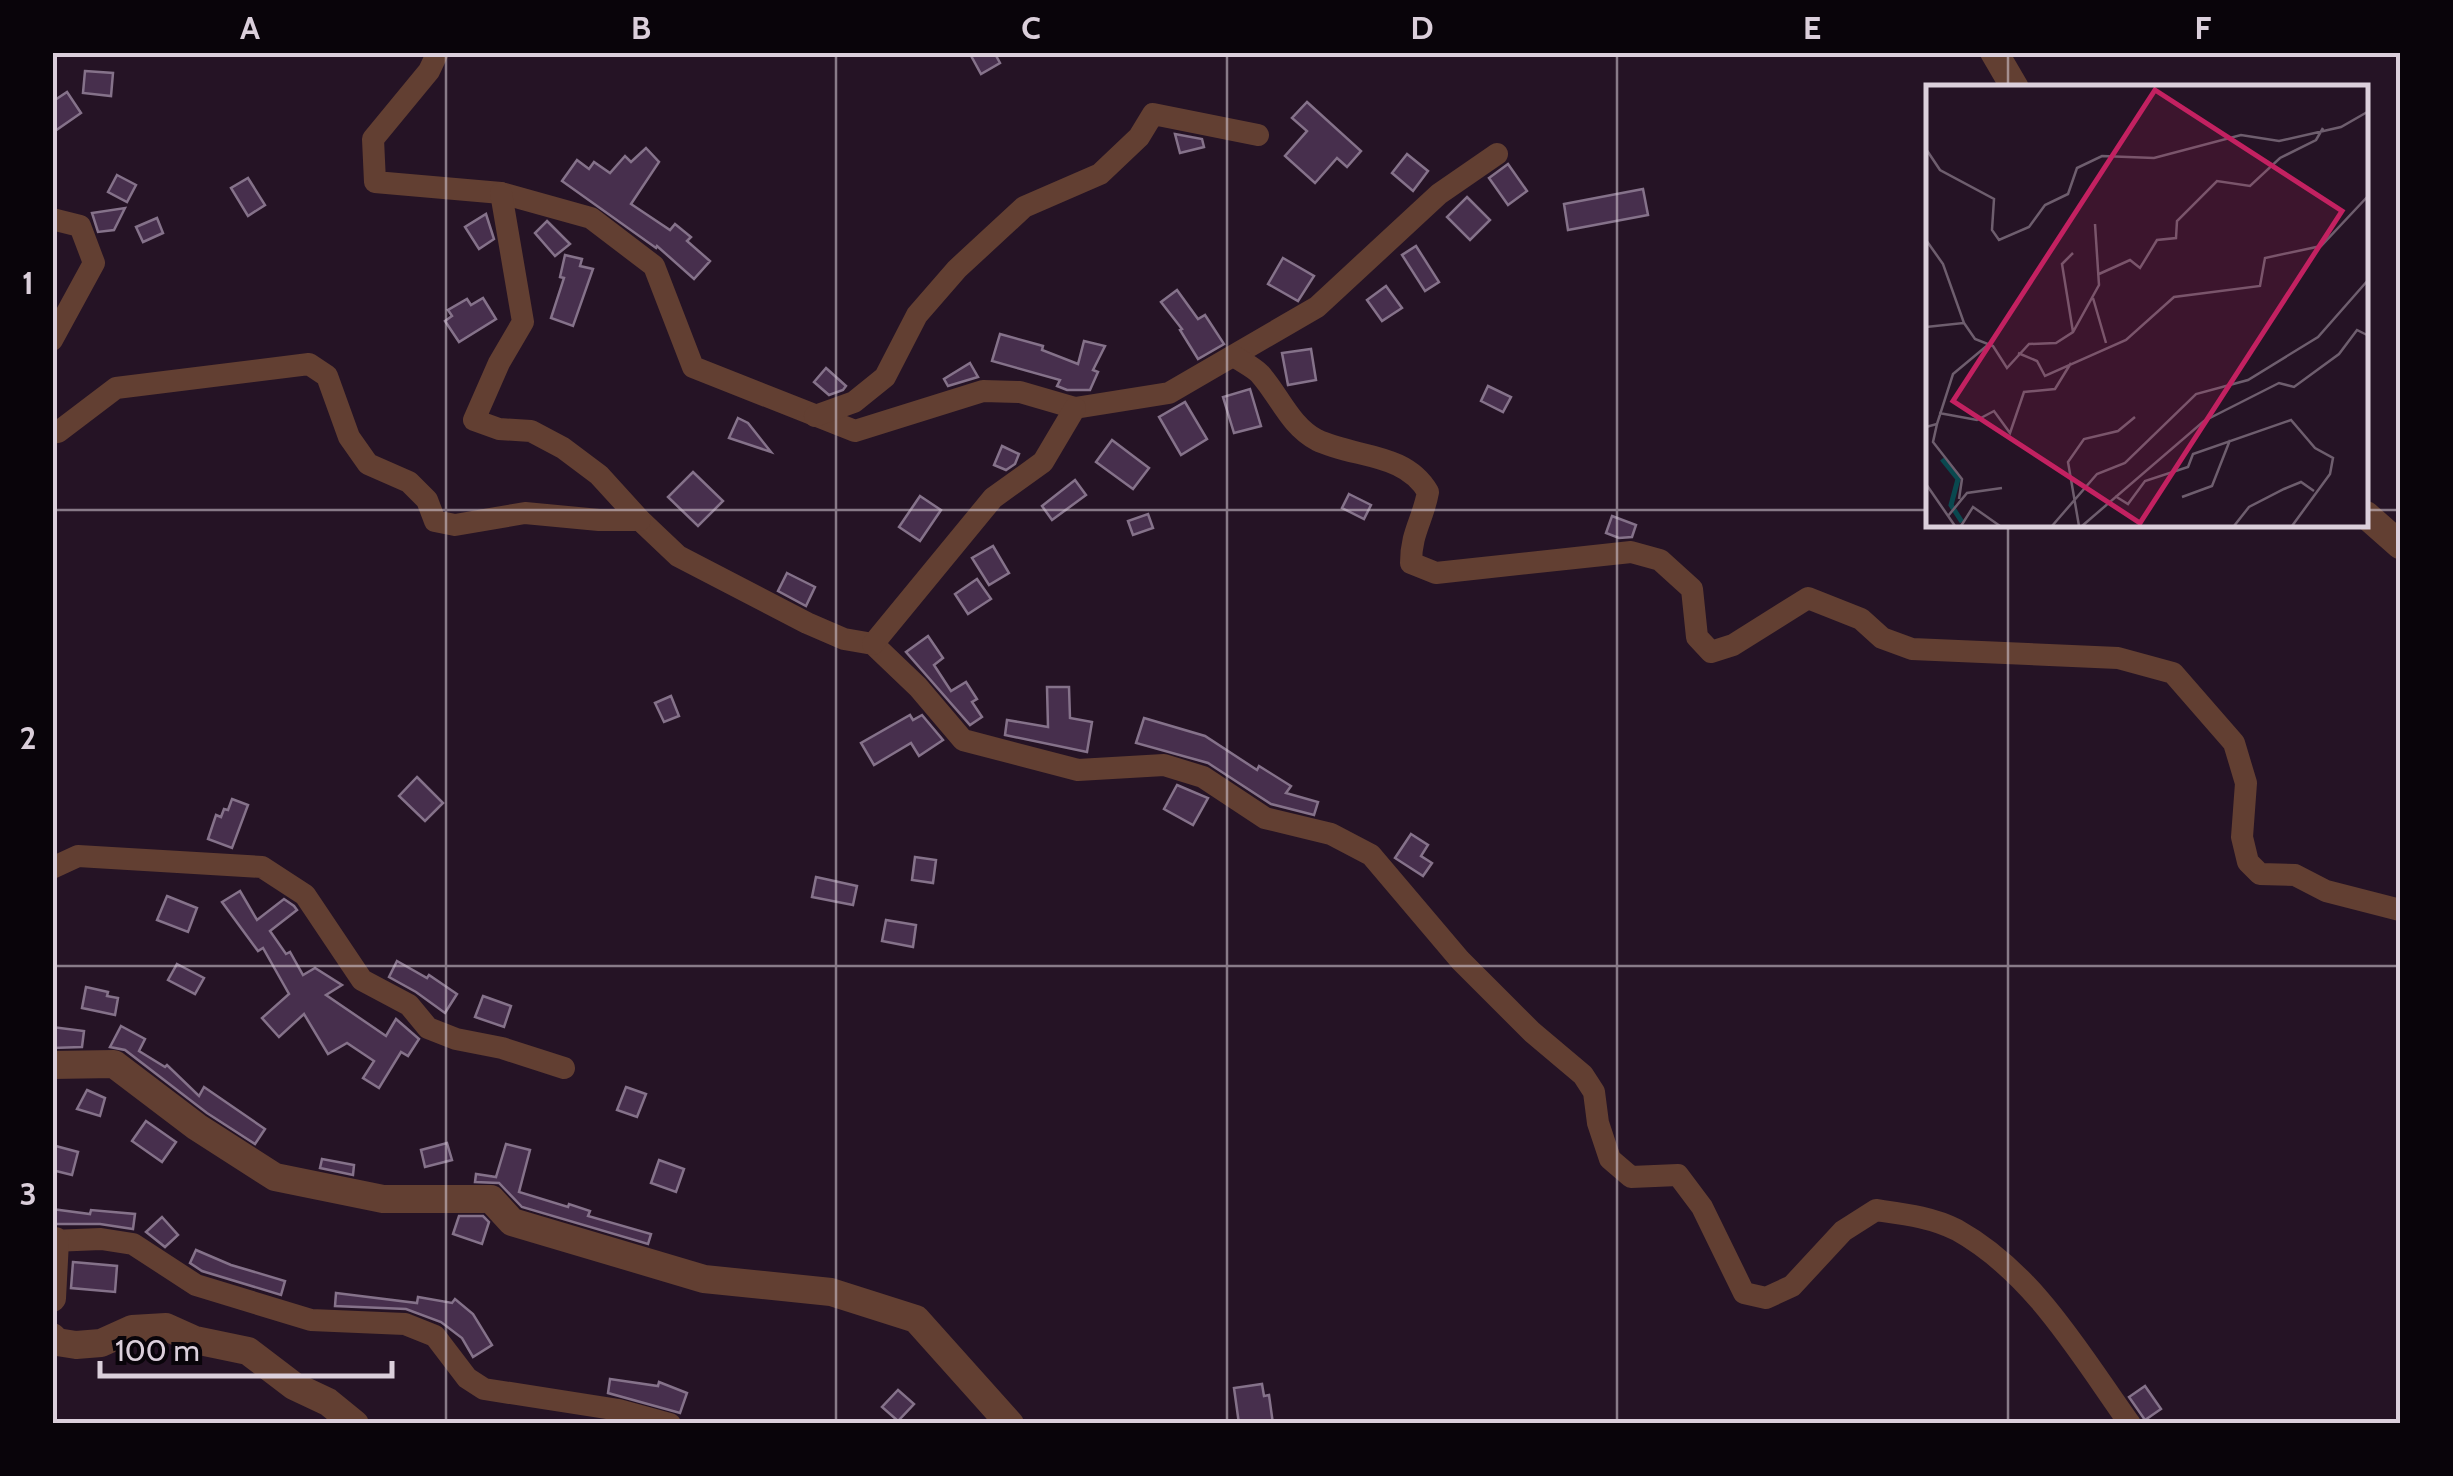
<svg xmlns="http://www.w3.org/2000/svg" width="2453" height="1476" viewBox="0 0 2453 1476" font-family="Cabin,sans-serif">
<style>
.building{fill:#472f4d;stroke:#85728a;stroke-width:2.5}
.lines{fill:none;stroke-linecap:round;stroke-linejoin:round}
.minor{stroke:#623f32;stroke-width:22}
.tertiary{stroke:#623f32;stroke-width:28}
.grid{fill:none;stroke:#dbcfdb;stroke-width:2.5;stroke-opacity:0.55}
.inset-river{fill:none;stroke:#0a484f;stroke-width:5}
.inset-road{fill:none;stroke:#6e5e6e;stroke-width:2.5}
.view{fill:#c32161;fill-opacity:0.15;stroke:#c32161;stroke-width:5}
.inset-edge{fill:none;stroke:#dbcfdb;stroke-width:5}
.neatline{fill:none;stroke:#dbcfdb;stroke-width:4}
.grid-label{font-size:32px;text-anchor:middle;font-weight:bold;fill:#dbcfdb}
</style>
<rect width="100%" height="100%" fill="#251325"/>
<g class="building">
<polygon points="969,52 994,52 1000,63 981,74"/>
<polygon points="85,71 113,73 111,96 83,93"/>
<polygon points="67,92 81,113 52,133 52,102"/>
<polygon points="1307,102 1361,151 1347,167 1337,158 1315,183 1285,156 1307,131 1292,118"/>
<polygon points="1175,134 1202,139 1204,147 1180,153"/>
<polygon points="646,148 659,162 631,204 670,230 675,224 691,237 687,241 710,261 694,279 657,246 656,248 562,181 577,160 589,169 594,162 610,173 625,156 631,162"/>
<polygon points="1407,154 1428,171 1413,191 1392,173"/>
<polygon points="1508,164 1527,191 1508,205 1489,178"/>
<polygon points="117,175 136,185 127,202 108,192"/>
<polygon points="248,178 265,205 248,216 231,188"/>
<polygon points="1643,189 1648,215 1568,230 1564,204"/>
<polygon points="1467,197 1490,220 1470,240 1447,217"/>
<polygon points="125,208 114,230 98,232 92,213"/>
<polygon points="486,214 494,239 479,249 465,227"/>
<polygon points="157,218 163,233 143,242 136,227"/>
<polygon points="547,221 570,244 555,256 535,233"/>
<polygon points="1416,246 1439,282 1425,291 1402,255"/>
<polygon points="565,255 582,259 580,266 593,269 573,326 551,318 564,278 560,277"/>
<polygon points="1283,258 1314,276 1298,301 1268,284"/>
<polygon points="1386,286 1402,308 1382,321 1367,300"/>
<polygon points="1177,290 1198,319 1205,315 1224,344 1198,359 1180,330 1182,329 1161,302"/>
<polygon points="483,298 496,319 459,342 445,321 452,316 448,310 467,299 471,305"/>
<polygon points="1000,334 1043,346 1042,350 1078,364 1084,341 1105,346 1093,370 1098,372 1090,390 1067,390 1057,386 1060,380 992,361"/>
<polygon points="1311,349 1316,380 1288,385 1282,353"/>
<polygon points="970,363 978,377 948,386 944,379"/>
<polygon points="826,368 846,386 843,390 829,395 814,382"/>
<polygon points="1488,386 1511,397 1503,412 1481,401"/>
<polygon points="1250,389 1261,426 1234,433 1223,397"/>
<polygon points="1185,402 1207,439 1181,455 1159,417"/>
<polygon points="738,418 748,423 771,452 729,438"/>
<polygon points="1112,440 1149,468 1133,489 1096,462"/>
<polygon points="1002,446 1019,454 1015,464 1006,470 994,465"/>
<polygon points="693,472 723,501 698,526 668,497"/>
<polygon points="1075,480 1086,495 1052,520 1042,506"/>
<polygon points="1349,494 1371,505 1364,519 1342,508"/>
<polygon points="920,496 941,510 920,541 899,527"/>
<polygon points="1148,514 1153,528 1133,535 1128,521"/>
<polygon points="1612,516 1636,525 1632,537 1619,538 1606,533"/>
<polygon points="993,546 1009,573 989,585 972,558"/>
<polygon points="787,573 815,587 806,606 778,591"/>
<polygon points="977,579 991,599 968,614 955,594"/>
<polygon points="928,636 943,658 934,665 951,691 966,682 977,699 972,702 982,717 970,725 906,652"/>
<polygon points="1047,687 1069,687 1070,718 1092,722 1087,752 1005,735 1007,720 1048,727"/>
<polygon points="671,696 679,716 664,722 655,703"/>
<polygon points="910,715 913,720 922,715 943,740 919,756 911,743 874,765 861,743"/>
<polygon points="1144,718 1205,736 1257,770 1259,766 1291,786 1286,793 1318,802 1314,815 1271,804 1208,763 1136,743"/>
<polygon points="417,777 443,803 425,821 399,796"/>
<polygon points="1177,785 1208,798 1193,825 1164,809"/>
<polygon points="232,799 248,805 232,848 208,839 216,815 221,817 224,809 228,810"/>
<polygon points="1411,834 1428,845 1421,856 1432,863 1423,876 1395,858"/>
<polygon points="915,857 936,860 933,883 912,880"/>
<polygon points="816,877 857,886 853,905 812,897"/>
<polygon points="240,891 257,920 284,899 294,906 297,910 270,931 286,954 290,952 303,975 315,968 342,985 326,995 386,1036 396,1019 419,1039 408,1056 401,1052 379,1088 363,1078 374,1061 347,1043 328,1054 304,1014 279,1037 262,1018 289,994 263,948 258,951 222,902"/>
<polygon points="167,896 197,908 188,932 157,920"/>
<polygon points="886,920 916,925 913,947 882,941"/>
<polygon points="397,961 427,978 429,975 457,994 445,1013 416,992 389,977"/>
<polygon points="177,964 204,978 195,994 168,980"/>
<polygon points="86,987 108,992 107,996 118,998 115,1015 82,1008"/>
<polygon points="483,996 511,1006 504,1027 475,1017"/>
<polygon points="121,1026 145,1039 139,1051 165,1067 167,1065 199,1096 204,1087 265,1129 255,1144 207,1113 125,1050 110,1047"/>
<polygon points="52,1027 84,1031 82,1047 52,1048"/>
<polygon points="626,1087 646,1094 637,1117 617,1110"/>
<polygon points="87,1090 105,1098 100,1116 77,1109"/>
<polygon points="146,1121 176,1142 162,1162 132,1141"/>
<polygon points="447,1143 452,1160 425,1167 421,1150"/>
<polygon points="506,1144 530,1150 519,1192 568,1207 569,1204 590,1211 588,1216 651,1234 648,1244 522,1207 499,1183 475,1182 476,1174 496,1177"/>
<polygon points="52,1145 78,1152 72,1175 52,1170"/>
<polygon points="322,1159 354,1165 353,1175 320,1168"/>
<polygon points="659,1160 684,1169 676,1192 651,1183"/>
<polygon points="52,1209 90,1214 91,1210 135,1214 133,1229 100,1224 52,1224"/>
<polygon points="459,1216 483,1216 489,1222 482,1244 453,1234"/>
<polygon points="162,1217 178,1235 165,1247 146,1232"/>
<polygon points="196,1250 231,1265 285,1281 281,1295 202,1271 190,1263"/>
<polygon points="73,1262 117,1266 115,1292 71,1288"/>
<polygon points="336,1293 417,1303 418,1297 452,1303 455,1299 473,1314 492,1345 473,1357 462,1338 441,1322 406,1309 335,1306"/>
<polygon points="610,1379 658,1386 659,1382 687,1393 680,1413 608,1393"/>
<polygon points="1262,1384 1264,1396 1269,1395 1273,1424 1239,1424 1234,1388"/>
<polygon points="2145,1386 2161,1409 2145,1420 2129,1397"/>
<polygon points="898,1390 914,1404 898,1421 882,1407"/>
</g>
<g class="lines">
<g class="minor">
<polyline points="438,52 429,71 373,139 375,182 501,193 591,218 654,266 693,367 855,431 983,391 1020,392 1075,408 1169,393 1317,307 1439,194 1497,154"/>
<path d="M501,193L523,322L499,363L474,420L499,429L531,431L563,448L599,475L640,520L678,556L807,623L844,639L873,644L918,687L963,740L1078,770L1164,765L1203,777L1265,818L1331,834L1371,855L1460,960L1532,1032L1583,1075L1594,1092L1598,1123L1610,1159L1631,1177L1678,1175L1702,1207L1744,1293L1766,1298L1792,1286L1843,1231L1876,1210C1904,1214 1932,1217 1957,1230C2034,1273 2080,1354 2130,1424"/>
<polyline points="52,219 80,226 94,263 52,340"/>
<path d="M1234,356C1242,362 1253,367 1260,374C1279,395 1290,426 1317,440C1354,458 1405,452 1428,492C1423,520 1411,532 1411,563L1436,573L1631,552L1660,560L1692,589L1697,637L1711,652L1733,645L1808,598L1861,619L1882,638L1912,649L2118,658L2173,673L2234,743L2246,783L2242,837L2248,862L2260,874L2295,875L2326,891L2400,910"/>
<polyline points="815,416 854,402 885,377 917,315 957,269 1024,207 1100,174 1139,137 1153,114 1258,135"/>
<polyline points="52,433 58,432 116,388 309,364 327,376 349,437 368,464 409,482 427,500 435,521 455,525 525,513 599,520 640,520"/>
<polyline points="873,644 993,498 1043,462 1075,408"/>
<polyline points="52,868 78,856 262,867 305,895 362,980 409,1005 428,1028 456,1039 502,1048 564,1068"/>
<polyline points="52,1241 101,1239 133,1244 196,1285 311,1320 405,1324 435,1336 467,1378 484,1389 619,1410 670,1424"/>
</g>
<g class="tertiary">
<polyline points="1994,52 2015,88"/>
<polyline points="2366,515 2400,545"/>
<polyline points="52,1065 114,1064 197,1127 275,1177 383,1199 491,1199 512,1222 704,1279 831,1292 916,1319 1010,1424"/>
<polyline points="52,1298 55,1241"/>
<polyline points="52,1337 57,1342 76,1345 101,1343 132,1329 166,1327 195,1340 248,1351 294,1386 328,1402 355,1424"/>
</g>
</g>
<path class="grid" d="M446,52V1424M836,52V1424M1227,52V1424M1617,52V1424M2008,52V88M52,510H1928M2366,510H2400M2008,525V1424M52,966H2400"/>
<g transform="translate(1926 85)">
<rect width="442" height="442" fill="#251325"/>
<path class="inset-river" d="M16,374L32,394L25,420L36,437"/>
<path class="inset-road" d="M0,64L14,85L68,114L66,145L73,155L103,142L119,120L142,109L151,83L176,71L228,73L315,50L353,56L415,42L443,26M0,155L17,179L38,238L0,242M173,189L204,175L214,183L231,155L250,153L251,136L291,96L324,101L354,73L390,55L397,43M167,213L180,258M38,238L49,254L67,261L81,283L103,259L130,258L147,247L173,200L169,139M147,247L136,179L147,168M92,268L111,276L119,291L200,255L248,212L334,201L339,173L395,161L443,110M13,328L51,335L68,326L84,348L98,307L129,304L145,278M11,339L7,357L36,394L33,414M0,342L11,339L27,289L63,259M0,399L29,441M189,411L202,419L219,396L262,382L267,369L365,335L389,363L407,373L404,389L366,441M256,412L286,401L304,355M22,431L41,408L76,403M35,441L47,422L74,441M126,441L171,389L199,378L270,309L322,295L392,252L443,194M153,441L142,377L158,354L192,346L209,332M156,441L278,336L353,298L368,302L413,269L431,245L443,251M308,441L323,422L358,404L375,397L388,406"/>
<path class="view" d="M229,5L416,126L214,438L27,316Z"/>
<rect width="442" height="442" class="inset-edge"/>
</g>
<rect width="2453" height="1476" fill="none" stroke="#09040a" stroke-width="110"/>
<path d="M100 1361v15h292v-15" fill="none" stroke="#dbcfdb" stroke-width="5"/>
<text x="115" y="1361" font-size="30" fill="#dbcfdb" stroke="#09040a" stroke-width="8" paint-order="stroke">100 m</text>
<rect x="55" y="55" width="2343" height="1366" class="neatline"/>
<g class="grid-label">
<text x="250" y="39">A</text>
<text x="641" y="39">B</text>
<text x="1031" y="39">C</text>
<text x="1422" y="39">D</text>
<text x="1812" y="39">E</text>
<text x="2203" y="39">F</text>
<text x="28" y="294">1</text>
<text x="28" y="749">2</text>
<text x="28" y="1205">3</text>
</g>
</svg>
